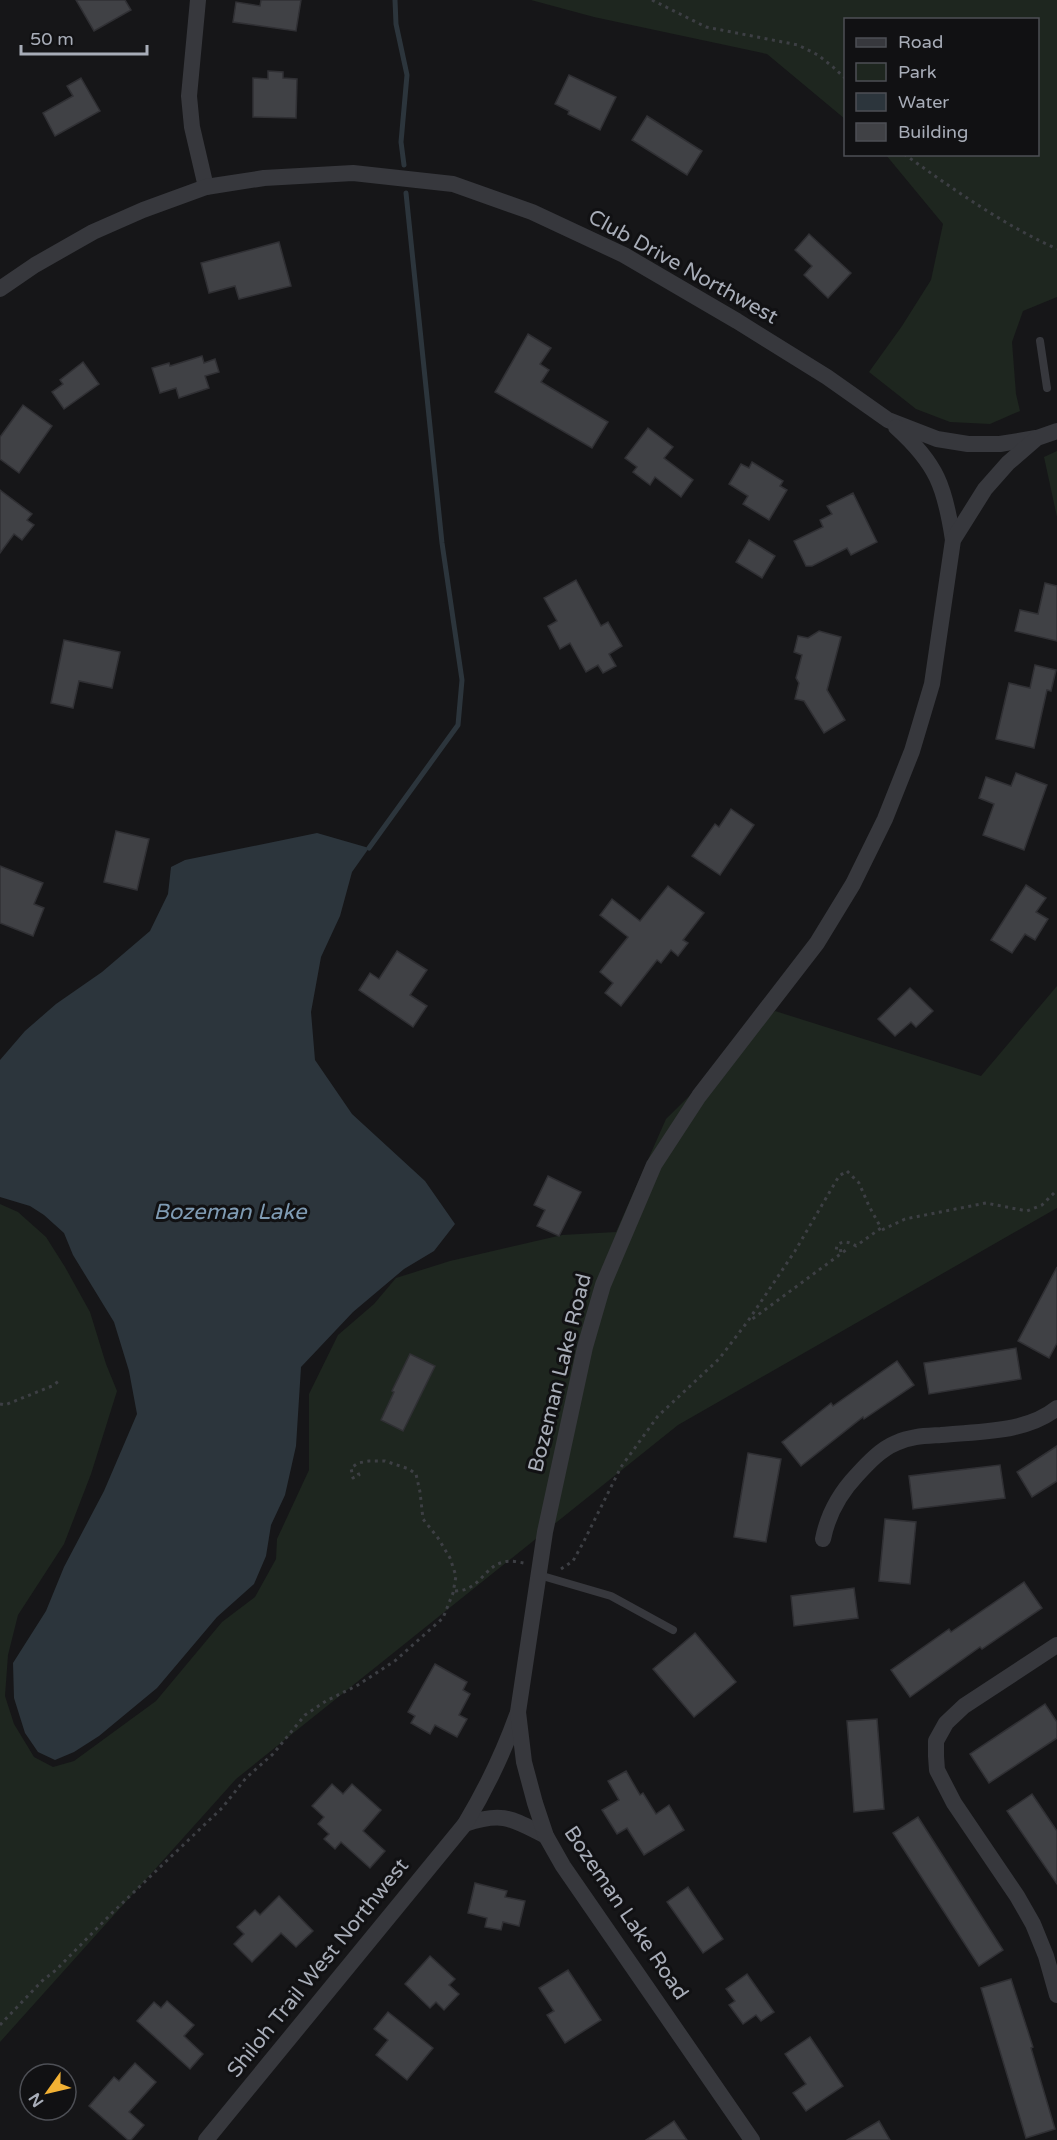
<svg xmlns="http://www.w3.org/2000/svg" width="1057" height="2140" viewBox="0 0 1057 2140" font-family="'Varela Round',sans-serif">
<style>
.green{fill:#1e261f}
.water{fill:#2c353c}
.lines{fill:none;stroke-linecap:round;stroke-linejoin:round}
.stream{stroke:#2c353c;stroke-width:5}
.building{fill:#404145;stroke:#303034;stroke-width:1.5}
.path{stroke:#3d3f44;stroke-width:3;stroke-dasharray:3 4.5;stroke-linecap:butt}
.service{stroke:#37383d;stroke-width:8}
.minor{stroke:#37383d;stroke-width:16}
.labels{text-anchor:middle;dominant-baseline:central;stroke-width:6;stroke-linejoin:round;paint-order:stroke}
.street-label{font-size:21px;fill:#a8adb8;stroke:#111113}
.water-label{font-size:22px;font-style:italic;fill:#7f9bb3;stroke:#111113}
</style>
<rect width="100%" height="100%" fill="#161618"/>
<g class="green">
<polygon points="531,0 1057,0 1057,297 1023,311 1012,342 1016,394 1020,411 990,424 950,422 916,409 869,372 902,326 931,280 943,224 886,155 1038,154 1038,20 846,20 845,119 767,54 594,17"/>
<polygon points="1057,451 1057,517 1044,457"/>
<polygon points="1057,986 1057,1208 678,1425 236,1779 0,2042 0,1204 18,1212 46,1237 65,1267 90,1312 106,1364 117,1391 91,1474 64,1544 18,1615 8,1655 5,1696 14,1724 34,1757 53,1767 74,1761 156,1701 222,1622 255,1597 276,1559 277,1539 309,1470 309,1394 338,1335 374,1304 396,1278 450,1261 562,1235 616,1232 666,1119 775,1011 981,1076"/>
</g>
<polygon class="water" points="317,833 369,848 352,872 340,916 321,957 311,1012 315,1060 352,1114 425,1181 455,1224 434,1251 404,1269 353,1312 301,1367 296,1446 285,1495 271,1525 266,1556 254,1584 217,1617 157,1688 99,1736 74,1752 55,1760 38,1752 25,1733 14,1698 13,1663 46,1611 64,1567 104,1491 137,1414 129,1371 114,1322 73,1255 64,1233 44,1215 30,1206 0,1197 0,1060 25,1031 56,1004 102,972 150,931 168,894 171,867 185,860"/>
<g class="lines">
<g class="stream">
<polyline points="395,0 396,24 407,75 401,142 404,165"/>
<polyline points="369,848 458,725 462,680 442,543 406,193"/>
</g>
</g>
<g class="building">
<polygon points="76,0 125,0 131,10 94,31"/>
<polygon points="261,0 301,0 296,31 233,22 236,2 260,6"/>
<polygon points="268,71 283,72 283,78 297,79 296,118 253,117 253,78 268,79"/>
<polygon points="569,75 616,97 600,130 568,114 569,111 555,104"/>
<polygon points="81,78 100,111 55,136 43,113 73,96 67,86"/>
<polygon points="647,116 702,151 687,175 632,140"/>
<polygon points="809,234 851,273 828,298 804,275 812,266 795,250"/>
<polygon points="279,242 291,286 239,299 235,286 209,293 201,263"/>
<polygon points="528,334 551,348 540,364 549,370 541,382 608,422 592,448 495,392"/>
<polygon points="202,356 204,363 215,359 219,372 205,376 209,388 179,398 176,388 160,393 152,368 169,363 170,366"/>
<polygon points="83,362 99,384 64,409 52,392 63,384 60,380"/>
<polygon points="23,405 52,426 19,473 0,459 0,437"/>
<polygon points="648,428 673,447 664,458 693,480 681,497 655,477 650,485 633,472 637,467 625,458"/>
<polygon points="752,462 783,481 780,486 787,490 769,520 743,504 748,496 729,484 741,464 749,468"/>
<polygon points="0,490 32,514 27,520 34,525 22,540 14,534 0,553"/>
<polygon points="853,493 877,542 851,555 847,548 812,566 806,566 794,541 823,527 820,520 832,514 827,506"/>
<polygon points="749,540 775,556 762,578 736,562"/>
<polygon points="576,580 601,626 608,622 622,646 609,654 616,666 603,673 598,665 586,672 570,643 560,649 548,626 557,621 544,598"/>
<polygon points="1045,583 1057,586 1057,641 1015,631 1020,610 1038,614"/>
<polygon points="819,631 841,637 827,690 845,720 824,733 804,701 795,699 799,683 796,678 802,655 794,652 798,636 808,638"/>
<polygon points="64,640 120,652 112,688 79,681 73,708 51,703"/>
<polygon points="1035,665 1056,670 1051,691 1047,690 1034,748 996,739 1009,683 1030,688"/>
<polygon points="1016,773 1047,785 1024,850 983,835 994,804 979,798 986,777 1011,786"/>
<polygon points="731,809 754,825 720,875 692,856 715,824 719,827"/>
<polygon points="116,831 149,839 137,890 104,882"/>
<polygon points="0,866 43,883 34,904 44,908 33,936 0,923"/>
<polygon points="1026,885 1046,898 1036,912 1048,919 1035,940 1025,934 1012,953 991,940"/>
<polygon points="668,886 704,913 683,940 688,943 678,956 671,950 661,963 657,960 621,1006 605,993 613,983 600,972 628,937 600,915 612,899 640,921"/>
<polygon points="397,951 427,970 410,995 427,1006 413,1027 359,990 370,973 379,979"/>
<polygon points="910,988 933,1011 916,1027 911,1022 895,1036 878,1019"/>
<polygon points="548,1176 581,1192 559,1236 537,1226 545,1210 534,1205"/>
<polygon points="1057,1267 1057,1343 1049,1358 1018,1341"/>
<polygon points="1016,1348 1021,1379 929,1394 924,1363"/>
<polygon points="410,1354 435,1366 403,1431 381,1420 394,1392 392,1391"/>
<polygon points="897,1361 914,1385 864,1419 863,1417 801,1466 782,1442 831,1403 833,1406"/>
<polygon points="1057,1446 1057,1481 1032,1497 1017,1472"/>
<polygon points="748,1453 781,1459 766,1542 734,1537"/>
<polygon points="1000,1465 1005,1498 913,1509 909,1476"/>
<polygon points="885,1519 916,1522 910,1584 879,1581"/>
<polygon points="1024,1582 1042,1608 982,1649 980,1647 910,1697 891,1670 949,1629 951,1632"/>
<polygon points="854,1588 858,1618 794,1626 791,1596"/>
<polygon points="695,1633 736,1682 694,1717 653,1669"/>
<polygon points="435,1664 467,1682 463,1690 470,1694 459,1715 467,1719 457,1737 435,1725 430,1734 411,1723 415,1716 408,1712"/>
<polygon points="1045,1704 1057,1722 1057,1738 989,1783 970,1754"/>
<polygon points="877,1719 884,1809 854,1812 847,1721"/>
<polygon points="626,1771 640,1795 643,1793 656,1814 669,1805 684,1830 644,1855 627,1828 617,1834 602,1810 619,1800 608,1781"/>
<polygon points="332,1784 343,1794 352,1784 381,1810 363,1831 385,1851 370,1868 341,1842 335,1849 324,1839 329,1834 318,1824 324,1817 312,1806"/>
<polygon points="1032,1794 1057,1831 1057,1884 1007,1811"/>
<polygon points="918,1817 1003,1950 979,1966 893,1833"/>
<polygon points="475,1883 507,1891 505,1897 525,1901 519,1926 503,1922 501,1930 485,1927 487,1918 468,1913"/>
<polygon points="688,1887 723,1939 703,1953 667,1902"/>
<polygon points="279,1896 313,1931 296,1947 281,1933 252,1962 234,1944 244,1934 237,1927 255,1910 260,1915"/>
<polygon points="430,1956 455,1979 449,1985 459,1994 444,2010 436,2002 430,2008 405,1984"/>
<polygon points="568,1970 601,2020 565,2043 547,2015 554,2011 539,1988"/>
<polygon points="747,1974 774,2012 761,2021 756,2015 743,2024 729,2005 735,2001 726,1989"/>
<polygon points="1011,1979 1033,2047 1031,2048 1055,2129 1026,2138 981,1988"/>
<polygon points="167,2001 194,2025 184,2036 203,2054 190,2069 137,2021 154,2002 161,2008"/>
<polygon points="388,2012 433,2048 407,2080 376,2055 388,2040 374,2029"/>
<polygon points="810,2037 843,2086 806,2111 793,2093 806,2084 785,2054"/>
<polygon points="135,2063 156,2082 129,2112 144,2125 131,2140 128,2140 89,2106 114,2077 119,2081"/>
<polygon points="674,2121 687,2140 646,2140"/>
<polygon points="879,2121 890,2140 847,2140"/>
</g>
<g class="lines">
<g class="path">
<polyline points="652,0 706,27 798,45 818,55 833,67 846,79"/>
<path d="M904,154C953,189 1002,224 1057,249"/>
<polyline points="882,1230 905,1219 986,1203 1027,1211 1042,1205 1057,1190"/>
<polyline points="0,1404 5,1405 52,1386 59,1381"/>
<path d="M561,1569L573,1561L583,1543L621,1467L658,1416L719,1359L748,1321L795,1251L839,1176L847,1171L859,1183L869,1206L881,1228L856,1246C849,1242 844,1240 837,1245L836,1251L846,1250L751,1320"/>
<path d="M455,1591C480,1591 484,1566 504,1562C510,1560 518,1562 524,1563"/>
<polyline points="0,2025 42,1981 56,1970 112,1913 222,1808 246,1778 273,1754 305,1715 326,1701 358,1685 396,1660 443,1618 453,1593 456,1576 450,1558 438,1538 423,1519 420,1492 416,1474 409,1469 385,1461 369,1461 358,1463 351,1468 353,1478 359,1475 357,1470"/>
</g>
<g class="service">
<polyline points="1040,341 1047,388"/>
<polyline points="539,1575 611,1596 673,1630"/>
</g>
<g class="minor">
<polyline points="198,0 189,96 192,127 206,187"/>
<polyline points="0,289 35,265 93,232 143,210 206,187 264,178 353,173 453,184 532,212 624,255 737,321 827,377 888,420 937,439 968,444 1000,444 1036,438"/>
<path d="M896,427C937,464 945,487 953,540"/>
<path d="M823,1539C828,1514 839,1494 857,1475C868,1463 881,1449 896,1443C911,1436 926,1436 941,1435C980,1431 1026,1433 1057,1408"/>
<polyline points="1057,1645 964,1706 946,1723 936,1741 936,1756 937,1770 954,1803 1017,1896 1033,1924 1046,1956 1057,1995"/>
<path d="M465,1824C504,1811 512,1819 546,1836"/>
<path d="M206,2140L465,1824C486,1789 503,1754 517,1715"/>
<polyline points="752,2140 563,1866 546,1836 535,1803 524,1762 518,1712 545,1532 585,1347 603,1285 654,1165 699,1096 817,943 853,884 885,819 912,751 932,684 953,540 985,489 1008,463 1037,438 1057,431"/>
</g>
</g>
<g class="labels">
<g class="street-label">
<text transform="translate(683 267) rotate(29)">Club Drive Northwest</text>
<text transform="translate(560 1373) rotate(-76)">Bozeman Lake Road</text>
<text transform="translate(626 1913) rotate(56)">Bozeman Lake Road</text>
<text transform="translate(318 1968) rotate(-51)">Shiloh Trail West Northwest</text>
</g>
<g class="water-label">
<text x="230" y="1212">Bozeman Lake</text>
</g>
</g>
<rect x="844" y="18" width="195" height="138" fill="#111113" stroke="#4d4f55" stroke-width="1.5"/>
<rect x="856" y="38" width="30" height="9" fill="#37383d" stroke="#4d4f55" stroke-width="1.5"/>
<text x="898" y="48" font-size="18" fill="#a8adb8">Road</text>
<rect x="856" y="63" width="30" height="18" fill="#1e261f" stroke="#4d4f55" stroke-width="1.5"/>
<text x="898" y="78" font-size="18" fill="#a8adb8">Park</text>
<rect x="856" y="93" width="30" height="18" fill="#2c353c" stroke="#4d4f55" stroke-width="1.5"/>
<text x="898" y="108" font-size="18" fill="#a8adb8">Water</text>
<rect x="856" y="123" width="30" height="18" fill="#404145" stroke="#4d4f55" stroke-width="1.5"/>
<text x="898" y="138" font-size="18" fill="#a8adb8">Building</text>
<g transform="translate(48 2092) rotate(236)"><circle r="28" fill="#111113" stroke="#4d4f55" stroke-width="1.5"/>
<path d="M0-4.5L10 22L0 15L-10 22Z" fill="#f2b134"/>
<text y="-9" font-size="16" font-weight="bold" text-anchor="middle" fill="#a8adb8">N</text>
</g>
<path d="M21 45v9h126v-9" fill="none" stroke="#a8adb8" stroke-width="3"/>
<text x="30" y="45" font-size="18" fill="#a8adb8" stroke="#111113" stroke-width="4.5" paint-order="stroke">50 m</text>
</svg>
